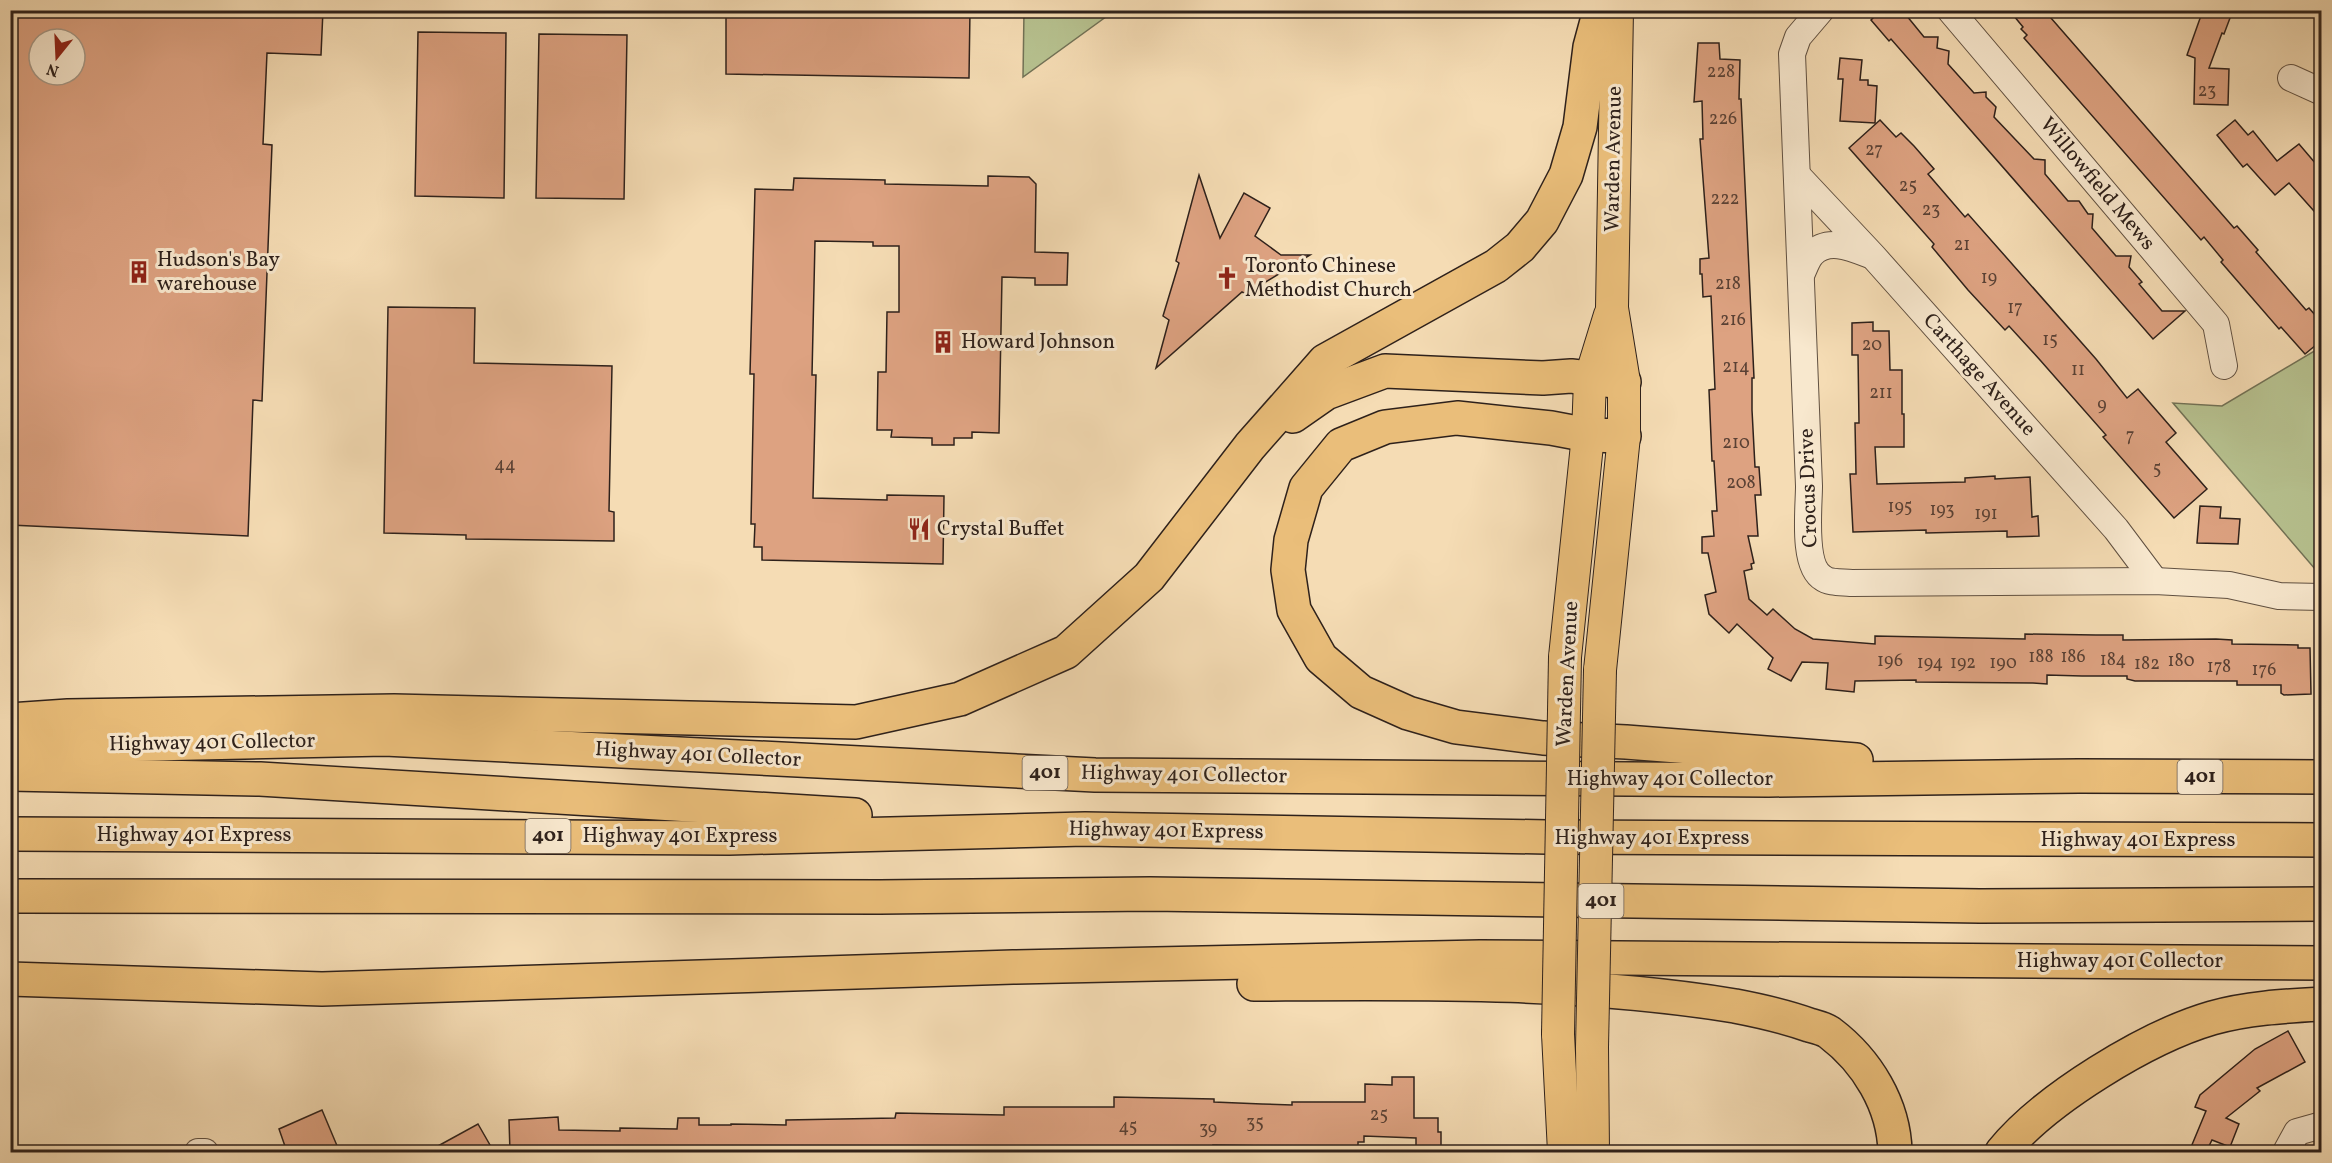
<svg xmlns="http://www.w3.org/2000/svg" width="2332" height="1163" viewBox="0 0 2332 1163" font-family="Vollkorn,serif">
<style>
.green{fill:#b7c290;stroke:#727256;stroke-width:1.5}
.building{fill:#dda281;stroke:#2e211b;stroke-width:1.5;fill-rule:evenodd}
.lines{fill:none;stroke-linecap:round;stroke-linejoin:round}
.minor-casing{stroke:#605041;stroke-width:28}
.major-casing{stroke:#2e211b;stroke-width:34}
.highway-casing{stroke:#2e211b;stroke-width:36}
.minor{stroke:#f8e8ce;stroke-width:26}
.major{stroke:#eabe7a;stroke-width:32}
.highway{stroke:#eabe7a;stroke-width:33}
.major-bridge-casing{stroke:#2e211b;stroke-width:34;stroke-linecap:butt}
.major-bridge{stroke:#eabe7a;stroke-width:32}
.labels{text-anchor:middle;dominant-baseline:central;stroke-width:6;stroke-linejoin:round;paint-order:stroke}
.number-label{font-size:18px;fill:#5a4134}
.shield{fill:#f8e8ce;stroke:#6b5d51;stroke-width:1.5}
.shield-label{font-size:20px;font-weight:bold;fill:#2e211b}
.street-label{font-size:21px;fill:#2e211b;stroke:#f8e8ce}
.poi-label{font-size:21px;fill:#2e211b;stroke:#f8e8ce;text-anchor:start}
</style>
<rect width="100%" height="100%" fill="#f5dcb4"/>
<filter id="stains"><feTurbulence type="fractalNoise" baseFrequency=".00333" numOctaves="4"/><feColorMatrix values="0 0 0 0 .2 0 0 0 0 .09 0 0 0 0 .02 0 0 0 .5 -.17"/></filter>
<radialGradient id="worn" r=".72"><stop offset=".6" stop-color="#630" stop-opacity="0"/><stop offset="1" stop-color="#630" stop-opacity=".3"/></radialGradient>
<g class="green">
<polygon points="1024,11 1024,10 1114,11 1023,77"/>
<polygon points="2321,347 2321,576 2173,403 2222,406"/>
</g>
<g class="building">
<path d="M10,10H323L321,55L267,53L263,144L272,145L262,401L253,400L248,536L10,525ZM39,39H75V75H39Z"/>
<polygon points="726,10 970,10 969,78 726,74"/>
<polygon points="1881,10 1902,10 1924,37 1938,37 1937,48 1949,51 1948,64 1974,93 1986,92 1986,97 1996,107 1994,117 2034,159 2045,160 2045,174 2068,201 2079,201 2088,214 2093,214 2092,228 2116,256 2131,256 2129,267 2142,282 2139,284 2162,311 2185,311 2153,339 1891,39 1889,41 1871,20"/>
<polygon points="2009,10 2044,10 2234,228 2237,226 2258,250 2256,252 2306,310 2309,308 2322,323 2322,340 2305,354 2281,327 2279,329 2221,262 2223,260 2204,237 2201,240 2024,38 2027,35 2021,29 2023,27"/>
<polygon points="2203,10 2233,10 2224,34 2222,33 2209,68 2229,69 2228,105 2194,104 2195,58 2187,55"/>
<polygon points="418,32 506,33 504,198 415,196"/>
<polygon points="539,34 627,35 624,199 536,198"/>
<polygon points="1698,43 1719,43 1720,59 1740,60 1739,99 1741,99 1754,378 1752,378 1752,410 1755,467 1759,467 1761,495 1755,495 1758,536 1748,536 1754,563 1751,564 1752,569 1744,571 1749,599 1767,615 1773,609 1795,629 1813,639 1875,644 1875,636 2025,639 2025,634 2096,635 2123,635 2123,640 2216,639 2232,640 2232,644 2298,645 2298,648 2310,648 2311,694 2284,695 2281,693 2281,685 2237,685 2237,681 2135,681 2127,679 2127,676 2082,676 2047,675 2047,684 2033,683 1916,682 1916,680 1855,681 1854,692 1826,689 1828,663 1802,662 1791,681 1768,669 1773,658 1737,624 1729,633 1709,614 1705,595 1716,592 1708,553 1702,553 1702,537 1714,536 1712,511 1717,511 1714,461 1712,461 1709,390 1715,389 1711,296 1703,297 1702,274 1700,274 1700,259 1709,258 1700,139 1703,139 1702,101 1694,102"/>
<polygon points="1840,58 1862,60 1860,80 1868,80 1868,85 1877,86 1875,123 1840,121 1843,79 1838,79"/>
<polygon points="1880,120 1896,137 1901,133 1914,146 1934,169 1928,174 1965,217 1968,214 2096,359 2127,398 2138,389 2176,433 2166,442 2207,489 2174,518 2103,437 2106,435 2040,360 2009,326 2005,330 1968,290 1932,247 1934,244 1849,148"/>
<polygon points="2235,120 2248,135 2253,131 2277,161 2299,144 2322,171 2322,220 2289,183 2275,195 2247,164 2243,167 2217,135"/>
<polygon points="1199,175 1220,238 1244,193 1270,208 1255,236 1281,255 1310,255 1246,294 1242,292 1156,368 1169,320 1163,316 1179,263 1176,261"/>
<polygon points="988,176 1029,177 1036,184 1035,252 1068,253 1067,285 1035,285 1035,278 1002,277 999,433 972,432 972,438 954,438 954,445 932,445 932,438 891,437 892,430 877,430 878,372 886,372 887,312 899,312 899,246 873,246 873,242 815,241 812,375 816,375 813,498 887,500 887,495 944,496 943,564 762,560 762,547 754,547 755,524 751,524 754,374 750,374 755,189 793,190 794,178 885,180 885,184 988,186"/>
<polygon points="388,307 475,308 474,363 612,366 609,511 614,512 614,541 466,539 466,535 384,533"/>
<polygon points="1873,322 1873,331 1889,331 1890,370 1902,370 1902,414 1904,414 1904,447 1875,447 1877,484 1965,482 1965,478 1995,476 1995,479 2030,477 2032,517 2038,516 2039,536 2007,537 2007,531 1926,533 1926,530 1853,532 1850,474 1856,474 1855,423 1859,423 1858,355 1852,355 1852,323"/>
<polygon points="2200,506 2221,507 2220,518 2240,519 2238,544 2197,543"/>
<polygon points="2288,1031 2305,1062 2257,1088 2260,1091 2226,1118 2239,1124 2230,1147 2212,1140 2206,1152 2189,1152 2206,1111 2195,1107 2200,1095 2255,1049"/>
<polygon points="1392,1077 1414,1077 1414,1118 1438,1118 1438,1132 1441,1132 1441,1152 1416,1152 1416,1138 1364,1136 1364,1142 1358,1142 1358,1152 1268,1152 1268,1146 1213,1145 1213,1151 1189,1150 1189,1152 1136,1152 1136,1150 1105,1149 1105,1152 1049,1151 1049,1152 994,1151 994,1152 510,1152 509,1120 558,1117 559,1130 620,1131 620,1128 677,1129 678,1118 699,1118 699,1125 731,1125 731,1124 786,1125 786,1120 895,1118 896,1113 1004,1115 1004,1107 1114,1107 1114,1097 1214,1099 1214,1102 1262,1104 1292,1105 1292,1102 1365,1102 1365,1084 1392,1085"/>
<polygon points="322,1110 338,1148 329,1152 287,1152 279,1129"/>
<polygon points="478,1124 494,1152 427,1152"/>
</g>
<g class="lines">
<g class="minor-casing">
<g id="minor">
<path d="M1821,10L1798,37L1792,54L1809,486C1809,508 1802,566 1823,578C1829,583 1843,582 1851,583L2155,581L2229,585L2279,596L2322,597"/>
<polyline points="1950,10 2216,324 2224,366"/>
<polyline points="2291,78 2322,92"/>
<polyline points="1797,175 1873,256 2116,529 2155,581"/>
<path d="M1801,275C1804,269 1807,259 1812,254C1828,237 1852,248 1870,255"/>
<polyline points="198,1152 205,1152"/>
<polyline points="2286,1152 2297,1132 2322,1125"/>
</g>
</g>
<g class="major-casing">
<g id="major">
<polyline points="1565,657 1588,435 1590,380 1610,315"/>
<polyline points="1600,670 1624,436 1624,382 1612,308 1617,10"/>
<polyline points="1558,1034 1564,1152"/>
<polyline points="1592,1047 1593,1152"/>
</g>
</g>
<g class="highway-casing">
<g id="highway">
<polyline points="1293,416 1326,393 1385,371 1543,378 1571,376 1624,382"/>
<polyline points="1624,436 1588,435 1551,428 1457,418 1385,427 1341,445 1306,488 1291,540 1288,570 1294,610 1321,658 1361,692 1408,713 1456,727 1543,738 1626,742 1856,760"/>
<polyline points="10,720 68,716 394,711 856,722 960,699 1066,652 1149,577 1250,446 1325,361 1496,266 1520,247 1542,221 1566,175 1580,127 1590,47 1600,10"/>
<polyline points="10,747 385,739 1095,775 1769,780 2079,776 2322,777"/>
<polyline points="10,774 260,779 855,815"/>
<polyline points="10,834 729,838 1085,829 1547,837 2322,840"/>
<polyline points="10,896 880,897 1150,894 1980,906 2322,904"/>
<polyline points="10,979 322,989 1013,967 1480,957 2322,963"/>
<path d="M1254,984C1415,983 1576,980 1735,1006C1761,1011 1784,1016 1809,1025C1816,1027 1825,1029 1830,1033C1867,1061 1894,1105 1895,1152"/>
<path d="M2002,1152C2045,1099 2147,1037 2212,1018C2247,1008 2286,1006 2322,1004"/>
</g>
</g>
<use href="#minor" class="minor"/>
<use href="#major" class="major"/>
<use href="#highway" class="highway"/>
<g class="major-bridge-casing">
<g id="major-bridge">
<polyline points="1558,1034 1565,657"/>
<polyline points="1592,1047 1600,670"/>
</g>
</g>
<use href="#major-bridge" class="major-bridge"/>
</g>
<defs>
<g id="building-bare" transform="scale(1.8)"><path d="M-4-6H4V6H1V3H-1V6H-4ZM-2.5-4.3h1.7v1.8h-1.7ZM.8-4.3h1.7v1.8H.8ZM-2.5-1h1.7V.8h-1.7ZM.8-1h1.7V.8H.8Z" fill="#8f2418" stroke="#f8e8ce" stroke-width="2.5" paint-order="stroke"/></g>
<g id="church-bare" transform="scale(1.8)"><path d="M-1.2-6h2.4v3.5h3.3v2.4h-3.3V6h-2.4V-.1h-3.3v-2.4h3.3Z" fill="#8f2418" stroke="#f8e8ce" stroke-width="2.5" paint-order="stroke"/></g>
<g id="restaurant-bare" transform="scale(1.8)"><path d="M-5-6h1v4h1v-4h1v4h1v-4h1v5L-1.5 .5V6h-2V.5L-5-1ZM5-6V6H3V1.5H1.5Q1.5-4 5-6Z" fill="#8f2418" stroke="#f8e8ce" stroke-width="2.5" paint-order="stroke"/></g>
</defs>
<g fill-rule="evenodd">
<use href="#building-bare" x="139" y="272"/>
<use href="#church-bare" x="1227" y="278"/>
<use href="#building-bare" x="943" y="342"/>
<use href="#restaurant-bare" x="919" y="529"/>
</g>
<g class="labels">
<g class="number-label">
<text x="1721" y="72">228</text>
<text x="2207" y="91">23</text>
<text x="1723" y="119">226</text>
<text x="1874" y="150">27</text>
<text x="1908" y="186">25</text>
<text x="1725" y="199">222</text>
<text x="1931" y="210">23</text>
<text x="1962" y="245">21</text>
<text x="1989" y="278">19</text>
<text x="1728" y="284">218</text>
<text x="2015" y="308">17</text>
<text x="1733" y="320">216</text>
<text x="2050" y="340">15</text>
<text x="1872" y="345">20</text>
<text x="1736" y="367">214</text>
<text x="2078" y="370">11</text>
<text x="1881" y="393">211</text>
<text x="2102" y="405">9</text>
<text x="2130" y="436">7</text>
<text x="1736" y="443">210</text>
<text x="505" y="465">44</text>
<text x="2157" y="469">5</text>
<text x="1741" y="483">208</text>
<text x="1900" y="507">195</text>
<text x="1942" y="510">193</text>
<text x="1986" y="514">191</text>
<text x="2041" y="657">188</text>
<text x="2073" y="657">186</text>
<text x="2113" y="660">184</text>
<text x="1890" y="661">196</text>
<text x="2181" y="661">180</text>
<text x="1930" y="663">194</text>
<text x="1963" y="663">192</text>
<text x="2003" y="663">190</text>
<text x="2147" y="664">182</text>
<text x="2219" y="667">178</text>
<text x="2264" y="670">176</text>
<text x="1379" y="1115">25</text>
<text x="1255" y="1123">35</text>
<text x="1128" y="1127">45</text>
<text x="1208" y="1129">39</text>
</g>
<g class="shield">
<rect x="1022.5" y="756" width="45" height="34" rx="4.5"/>
<rect x="2177.5" y="760" width="45" height="34" rx="4.5"/>
<rect x="525.5" y="819" width="45" height="34" rx="4.5"/>
<rect x="1578.5" y="884" width="45" height="34" rx="4.5"/>
</g>
<g class="shield-label">
<text x="1045" y="773">401</text>
<text x="2200" y="777">401</text>
<text x="548" y="836">401</text>
<text x="1601" y="901">401</text>
</g>
<g class="street-label">
<text transform="translate(1614 159) rotate(-89)">Warden Avenue</text>
<text transform="translate(2097 184) rotate(50)">Willowfield Mews</text>
<text transform="translate(1979 375) rotate(48)">Carthage Avenue</text>
<text transform="translate(1809 488) rotate(-92)">Crocus Drive</text>
<text transform="translate(1568 674) rotate(-87)">Warden Avenue</text>
<text transform="translate(212 743) rotate(-1)">Highway 401 Collector</text>
<text transform="translate(698 755) rotate(3)">Highway 401 Collector</text>
<text transform="translate(1184 775) rotate(1)">Highway 401 Collector</text>
<text x="1670" y="779">Highway 401 Collector</text>
<text transform="translate(1166 831) rotate(1)">Highway 401 Express</text>
<text x="194" y="835">Highway 401 Express</text>
<text x="680" y="836">Highway 401 Express</text>
<text x="1652" y="838">Highway 401 Express</text>
<text x="2138" y="840">Highway 401 Express</text>
<text x="2120" y="961">Highway 401 Collector</text>
</g>
<g class="poi-label">
<text x="157" y="260">Hudson's Bay<tspan x="157" dy="24">warehouse</tspan></text>
<text x="1245" y="266">Toronto Chinese<tspan x="1245" dy="24">Methodist Church</tspan></text>
<text x="961" y="342">Howard Johnson</text>
<text x="937" y="529">Crystal Buffet</text>
</g>
</g>
<rect width="2332" height="1163" fill="none" stroke="#f5dcb4" stroke-width="36"/>
<rect x="12" y="12" width="2308" height="1139" fill="none" stroke="#2e211b" stroke-width="3"/>
<rect x="18" y="18" width="2296" height="1127" fill="none" stroke="#2e211b" stroke-width="1.5"/>
<g transform="translate(57 57) rotate(198)"><circle r="28" fill="#f8e8ce" stroke="#a79886" stroke-width="1.5"/>
<path d="M0-4.5L10 22L0 15L-10 22Z" fill="#8f2418"/>
<text y="-9" font-size="16" font-weight="bold" text-anchor="middle" fill="#2e211b">N</text>
</g>
<rect width="100%" height="100%" filter="url(#stains)"/>
<rect width="100%" height="100%" fill="url(#worn)"/>
</svg>
